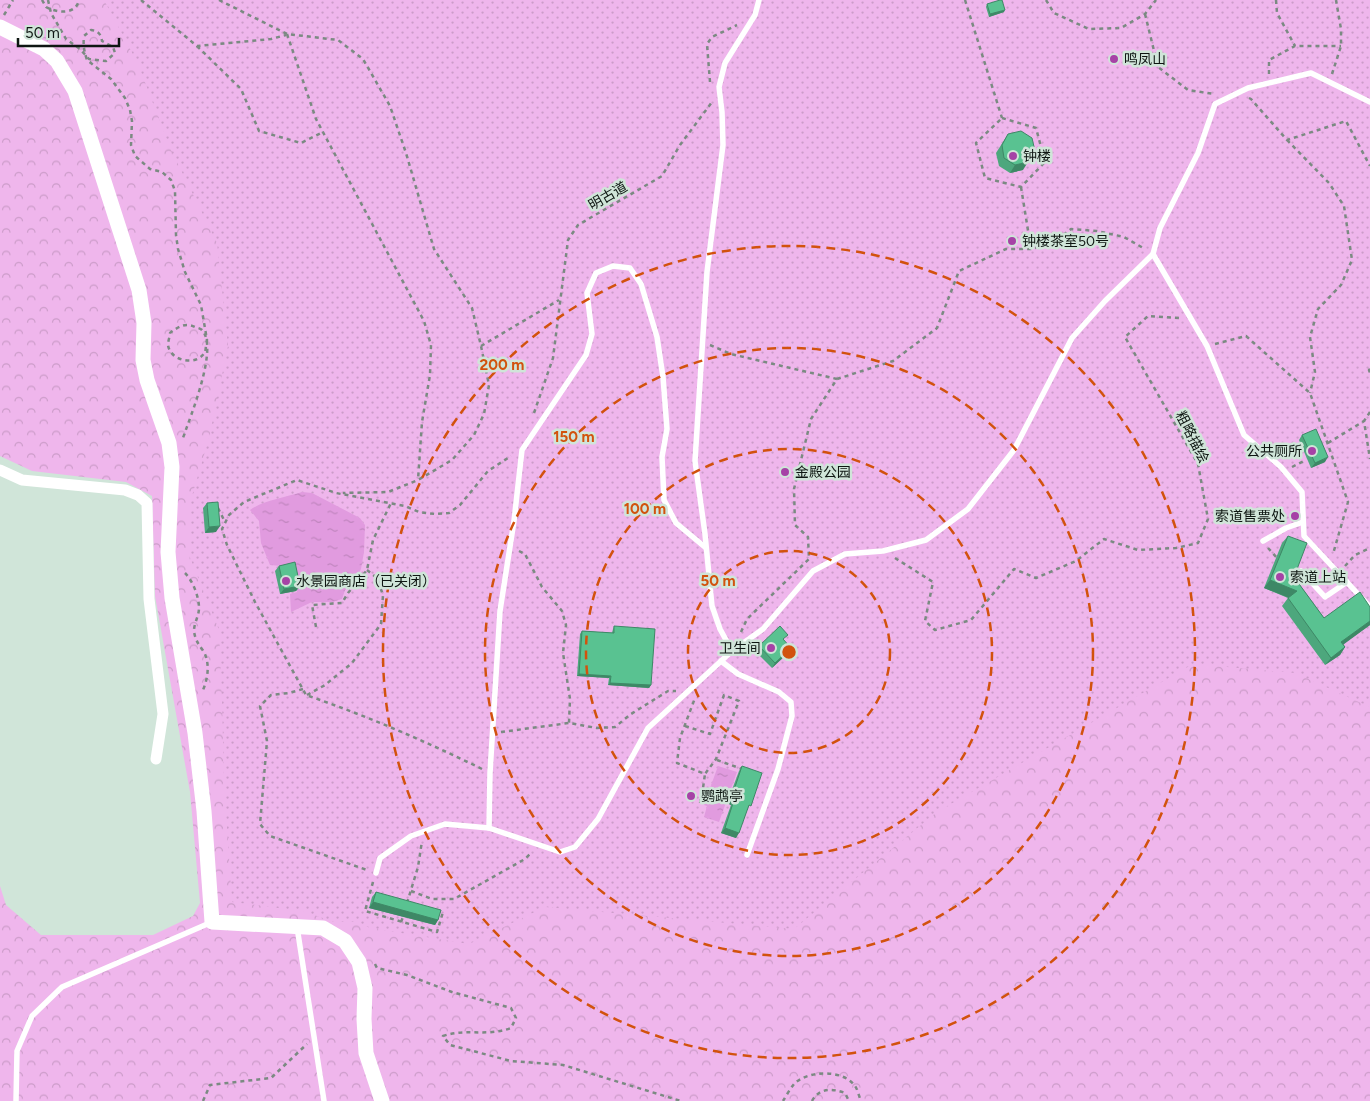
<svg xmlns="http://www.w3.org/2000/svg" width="1370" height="1101" viewBox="0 0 1370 1101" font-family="Figtree,'Noto Sans SC',sans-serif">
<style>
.forest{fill:url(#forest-crowns)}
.park{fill:url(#park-dots)}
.water{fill:url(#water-ripples)}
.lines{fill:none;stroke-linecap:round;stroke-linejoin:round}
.path{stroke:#7b8a82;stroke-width:2.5;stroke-dasharray:4 4;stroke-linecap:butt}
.lane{stroke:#fff;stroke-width:5.5}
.street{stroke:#fff;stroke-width:11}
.secondary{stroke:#fff;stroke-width:15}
.wall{fill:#4da77d}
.shaded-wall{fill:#3e8866}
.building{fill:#59c291;stroke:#3e8866}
.ring{fill:none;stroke:#d2520d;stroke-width:2.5;stroke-dasharray:9 6}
.poi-dot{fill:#a642a6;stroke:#d0e5d9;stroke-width:2}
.labels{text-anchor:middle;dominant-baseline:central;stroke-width:5;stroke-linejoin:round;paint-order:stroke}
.poi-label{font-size:14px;fill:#0e1612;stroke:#d0e5d9;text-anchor:start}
.street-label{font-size:14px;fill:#0e1612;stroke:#d0e5d9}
.centre{fill:#d2520d;stroke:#d0e5d9;stroke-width:2.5}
.ring-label{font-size:15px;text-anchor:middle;font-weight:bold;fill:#d2520d;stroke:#d0e5d9;stroke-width:5;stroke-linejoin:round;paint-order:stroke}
</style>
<defs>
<pattern id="forest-crowns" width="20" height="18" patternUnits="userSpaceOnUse" patternTransform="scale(1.25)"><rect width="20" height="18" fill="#efb6ec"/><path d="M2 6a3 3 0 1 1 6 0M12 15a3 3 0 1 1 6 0" fill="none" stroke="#cc9cc9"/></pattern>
<pattern id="park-dots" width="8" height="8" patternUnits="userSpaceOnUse" patternTransform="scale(1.25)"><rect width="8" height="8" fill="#efb6ec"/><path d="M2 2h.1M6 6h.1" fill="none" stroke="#cc9cc9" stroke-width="1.8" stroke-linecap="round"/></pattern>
<pattern id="water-ripples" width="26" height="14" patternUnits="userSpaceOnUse" patternTransform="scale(1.25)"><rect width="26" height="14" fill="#e19bdf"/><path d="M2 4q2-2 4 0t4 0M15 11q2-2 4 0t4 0" fill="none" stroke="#c085be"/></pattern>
</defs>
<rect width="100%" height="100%" fill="#d0e5d9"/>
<polygon class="forest" points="0,0 1370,0 1370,1101 0,1101 0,886 6,905 41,935 153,935 193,916 200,903 190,792 155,596 152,496 126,482 32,471 0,456"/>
<polygon class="park" points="104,0 1370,0 1370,707 1295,673 1193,664 937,812 794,929 545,907 469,944 370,928 357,922 334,922 303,911 232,902 224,784 222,700 219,630 189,555 189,506 209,438 228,346 217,243 170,148 138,64"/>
<g class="water">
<path d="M302,492L312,493L360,518L365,525L364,552L361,569L357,578L345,590L342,599L332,602H312L291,612L290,594L297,592L293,567L270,565L261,543L259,521L250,510C262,501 286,497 302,492Z"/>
<polygon points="718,766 737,772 719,822 704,817 707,806 704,805"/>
</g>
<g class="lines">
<g class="path">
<path d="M42,0L46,7C57,13 76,15 79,0"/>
<path d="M48,0L51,13L66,39L80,49L89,59L106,61L115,53L113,47L102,41C101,34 98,31 91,30L84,36C83,45 84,51 87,60L111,79L125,98L130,110L132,121L131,145L135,156L150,169L162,172L171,180L175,191L176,235L178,249L185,272L201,305L207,340C206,343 206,349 205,352C197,367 170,361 168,345C168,341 170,336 170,333C178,327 185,322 195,327C197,328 200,328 202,330C219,348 190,417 183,438"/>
<polyline points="141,0 197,46 271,39 286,35"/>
<polyline points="219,0 287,34 338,40 363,59 390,106 406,153 434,249 472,308 481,346 489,385 484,414 474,435 452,460 418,480 388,492 343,493"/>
<polyline points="965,0 1002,118"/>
<polyline points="1046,0 1054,13 1089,29 1121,28 1145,14 1156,0"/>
<polyline points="1276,0 1277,13 1295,46"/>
<polyline points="1145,14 1158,67 1188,90 1214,94"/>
<polyline points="4,15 13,0"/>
<polyline points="287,34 316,119 424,321 431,345 430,375 422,422 418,480"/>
<polyline points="197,46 241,89 259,131 301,143 323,132"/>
<polyline points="1269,74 1269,60 1295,46 1341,46"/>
<polyline points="1332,74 1341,46 1341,29 1336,0"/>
<polyline points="710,82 707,44 712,37 737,25"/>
<polyline points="1249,98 1251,99 1287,140 1346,121 1370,166"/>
<polygon points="1002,118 1036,128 1045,162 1021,187 985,178 976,143"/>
<polyline points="1287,140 1329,183 1344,206 1352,260 1341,285 1318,309 1310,337 1315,372 1310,393"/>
<polyline points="1021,187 1031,249"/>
<polyline points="1215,344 1246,336 1310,393 1348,502 1333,554"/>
<polyline points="710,345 731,354 837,379"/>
<polyline points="481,346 559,300"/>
<polyline points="1370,369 1369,370 1370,373"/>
<polyline points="1370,412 1364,421 1370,459"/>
<polyline points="534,413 553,358 568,240 578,225 662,176 680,145 712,102"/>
<polyline points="1328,443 1364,421"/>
<polyline points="1292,467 1304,461"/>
<polyline points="218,508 225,522"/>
<polyline points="1268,548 1278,559"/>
<polyline points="519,551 525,554 542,587 562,611 566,625 563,653 570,699 569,723"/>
<polyline points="895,558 933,582 925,621 935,630 971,620 1014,569 1036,578 1076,561 1104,539 1138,550 1176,548 1198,543 1208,519 1198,464 1125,337 1148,316 1179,318"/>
<polyline points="1345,566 1355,555 1370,548"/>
<path d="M185,573C193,581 199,597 199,608C199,616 194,623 194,631C195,640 199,645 204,652C210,664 208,678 203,690"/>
<polyline points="316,627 312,605 342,603 348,593 367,570 373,540 391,503"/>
<polyline points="741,632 747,619 809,559 808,537 795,525 794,489 811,419 837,379 893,361 937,328 959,271 1006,249 1031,249 1052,244 1071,229 1097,231 1124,237 1145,249"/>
<polyline points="303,689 289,693 271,695 260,706 267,741 260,824 270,836 367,870"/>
<polyline points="307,695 325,685 352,663 381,624 383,595 377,578 367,570"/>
<polyline points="685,726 710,734 724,695 739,701 716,759 705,774 677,763 680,738 695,698"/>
<polyline points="501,732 569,723 597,728 615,727 631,714 668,691 676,691"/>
<polyline points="717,760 742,769"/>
<path d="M482,769C425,741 367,716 306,695L255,602L227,545L222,529L229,515L244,502L297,480L336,493L405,506L419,512L435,514L449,513L460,505L488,471L511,456"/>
<polyline points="700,803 702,795 705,774"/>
<polyline points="373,882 365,911 437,932 443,912 439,911"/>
<polyline points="411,891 432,899 454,899 525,859 532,852"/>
<polyline points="407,903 418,867 422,841"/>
<polyline points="401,922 403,917"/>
<path d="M375,964L377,968L407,975L452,992L511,1008L516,1018L511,1028C487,1037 466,1028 443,1036L450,1045L511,1061L563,1065L681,1101"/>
<polyline points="203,1101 210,1085 271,1078 307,1044"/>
<path d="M783,1101C786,1096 790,1089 794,1084C808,1070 843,1069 855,1086C858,1090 859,1097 861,1101"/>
<path d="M812,1101C819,1088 832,1088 845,1093L849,1101"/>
</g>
<g class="lane">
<polyline points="1153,254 1207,346 1244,435 1281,467 1302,492 1304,536 1370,607"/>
<polyline points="1263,541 1286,528 1303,522"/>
<polyline points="1301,571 1325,597 1347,582"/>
<polyline points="732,651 720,629 712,606 705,534 695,461 707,272 723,145 722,112 719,87 725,63 755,15 759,0"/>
<polyline points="721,661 738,674 779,692 791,702 792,716 778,769 747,855"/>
<polyline points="489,828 490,773 500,611 514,521 522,450 586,355 592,334 587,293 596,273 613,266 630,268 641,284 657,337 663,377 667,429 662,457 664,500 676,523 706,548"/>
<polyline points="376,873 380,858 411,836 445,824 489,828 560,852 575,847 598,819 648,728 732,651 763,629 813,571 845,554 883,551 926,540 968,509 1014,450 1072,338 1105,301 1153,254 1160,228 1198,153 1215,104 1248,88 1311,73 1370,102"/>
<polyline points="297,927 324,1101"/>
<polyline points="16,1101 17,1051 32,1016 62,987 212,922"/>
</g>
<polyline class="street" points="0,470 22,480 125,490 138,495 147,503 149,599 163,714 156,759"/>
<polyline class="secondary" points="0,27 44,49 57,61 75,91 139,290 144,323 143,360 147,380 169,443 172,467 168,552 172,598 195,733 204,811 212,922 323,928 345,941 359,962 365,988 364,1019 366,1053 382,1101"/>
</g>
<g class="wall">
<polygon points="987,4 1004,12 989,17 986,7"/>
<polygon points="1008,134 1023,170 1010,173 999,166 996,153"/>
<polygon points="1302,435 1325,462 1311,468 1299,440"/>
<polygon points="207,503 216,532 205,533 203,508"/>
<polygon points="1288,536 1294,577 1324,618 1370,607 1370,625 1343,644 1345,647 1340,655 1325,665 1282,606 1288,598 1264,588 1282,543"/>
<polygon points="279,566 300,586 296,591 280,594 275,571"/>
<polygon points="614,626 651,685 649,688 608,685 609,678 577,676 580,634 582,631 612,633 613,629"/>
<polygon points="784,640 788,653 772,668 755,651 759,646"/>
<polygon points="742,766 748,810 747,810 736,838 721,833 731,805 727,803 739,771"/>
<polygon points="376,892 438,920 435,925 369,908 372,897"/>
</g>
<g class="shaded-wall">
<polygon points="1005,10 1004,12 989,17 990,14"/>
<polygon points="1028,162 1023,170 1010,173 1015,165"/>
<polygon points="1328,457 1325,462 1311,468 1315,463"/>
<polygon points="220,526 216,532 205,533 209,527"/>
<polygon points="1270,580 1297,591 1292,599 1264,588"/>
<polygon points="300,586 296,591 280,594 284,589"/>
<polygon points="1370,621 1370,625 1336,650 1341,642"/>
<polygon points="1345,647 1340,655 1325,665 1331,658"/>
<polygon points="791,648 788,653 772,668 775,663"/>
<polygon points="579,674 611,676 609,678 577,676"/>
<polygon points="610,683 651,685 649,688 608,685"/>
<polygon points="731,799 734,800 731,805 727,803"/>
<polygon points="725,828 739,833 736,838 721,833"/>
<polygon points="373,902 438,920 435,925 369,908"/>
</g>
<g class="building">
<polygon points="1000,0 1002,0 1005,10 990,14 987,4"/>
<polygon points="1021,131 1032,138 1035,151 1028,162 1015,165 1004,158 1002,145 1008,134"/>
<polygon points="1316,429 1328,457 1315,463 1302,435"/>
<polygon points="218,502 220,526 209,527 207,503"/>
<polygon points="1288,536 1307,543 1294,577 1324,618 1360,592 1370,607 1370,621 1341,642 1345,647 1331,658 1288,598 1297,591 1270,580"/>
<polygon points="295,562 300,586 284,589 279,566"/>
<polygon points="614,626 655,629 651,685 610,683 611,676 579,674 582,631 614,633"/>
<polygon points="780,626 788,635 783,639 791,648 775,663 759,646"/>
<polygon points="742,766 762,773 751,806 749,805 739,833 725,828 734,800 731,799"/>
<polygon points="376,892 441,910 438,920 373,902"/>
</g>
<g class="ring">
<circle cx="789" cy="652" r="101"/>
<circle cx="789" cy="652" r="203"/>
<circle cx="789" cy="652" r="304"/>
<circle cx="789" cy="652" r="406"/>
</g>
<g class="poi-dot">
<circle cx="1114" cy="59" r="5"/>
<circle cx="1013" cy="156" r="5"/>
<circle cx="1012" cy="241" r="5"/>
<circle cx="1312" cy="451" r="5"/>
<circle cx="785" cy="472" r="5"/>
<circle cx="1295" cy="516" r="5"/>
<circle cx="1280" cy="577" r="5"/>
<circle cx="286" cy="581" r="5"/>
<circle cx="771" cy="648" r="5"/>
<circle cx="691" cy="796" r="5"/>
</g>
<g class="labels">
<g class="poi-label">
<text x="1124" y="59">鸣凤山</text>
<text x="1023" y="156">钟楼</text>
<text x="1022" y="241">钟楼茶室50号</text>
<text x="1302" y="451" text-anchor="end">公共厕所</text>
<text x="795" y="472">金殿公园</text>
<text x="1285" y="516" text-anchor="end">索道售票处</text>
<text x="1290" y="577">索道上站</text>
<text x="296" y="581">水景园商店（已关闭）</text>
<text x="761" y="648" text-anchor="end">卫生间</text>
<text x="701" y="796">鹦鹉亭</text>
</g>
<g class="street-label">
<text transform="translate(608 196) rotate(-30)">明古道</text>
<text transform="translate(1192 437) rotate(63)">粗略描绘</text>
</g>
</g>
<circle cx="789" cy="652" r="8" class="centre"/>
<g class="ring-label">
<text x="502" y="370">200 m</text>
<text x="574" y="442">150 m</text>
<text x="645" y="514">100 m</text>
<text x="718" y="586">50 m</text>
</g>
<path d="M18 38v8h101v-8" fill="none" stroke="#0e1612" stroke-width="2.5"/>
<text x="25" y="38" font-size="15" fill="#0e1612" stroke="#d0e5d9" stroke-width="4" paint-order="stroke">50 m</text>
</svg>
